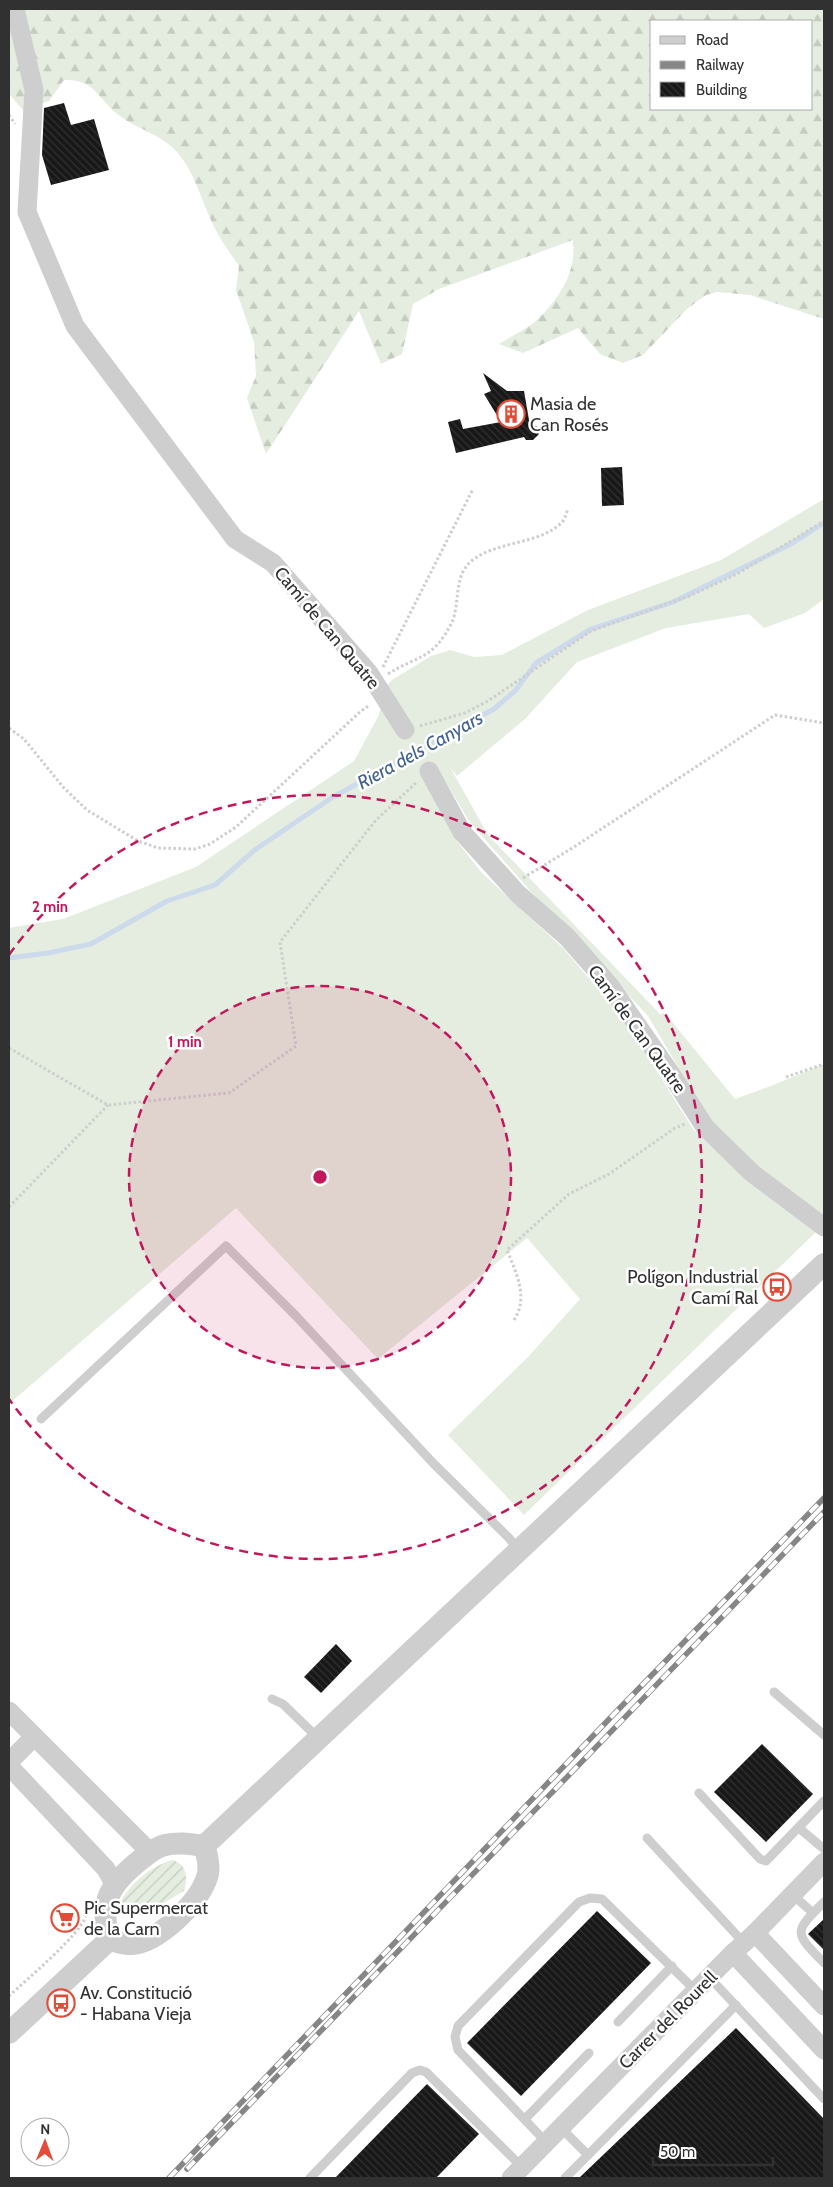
<svg xmlns="http://www.w3.org/2000/svg" width="833" height="2187" viewBox="0 0 833 2187" font-family="Cabin,sans-serif">
<style>
.grass{fill:#e4eddf}
.forest{fill:url(#forest-firs);fill-rule:evenodd}
.garden{fill:url(#garden-furrows)}
.lines{fill:none;stroke-linecap:round;stroke-linejoin:round}
.stream{stroke:#ccdaec;stroke-width:5}
.building{fill:url(#building-back-hatch)}
.path{stroke:#cecece;stroke-width:3;stroke-dasharray:2.5 2.5;stroke-linecap:butt}
.service{stroke:#cecece;stroke-width:9}
.minor{stroke:#cecece;stroke-width:19}
.tertiary{stroke:#cecece;stroke-width:22}
.rail-casing{stroke:#868686;stroke-width:5.5}
.rail{stroke:#fff;stroke-width:4;stroke-dasharray:11;stroke-linecap:butt}
.ring{fill:none;stroke:#c2185b;stroke-width:2.5;stroke-dasharray:9 6}
.labels{text-anchor:middle;dominant-baseline:central;stroke-width:5;stroke-linejoin:round;paint-order:stroke}
.poi-label{font-size:18px;fill:#313131;stroke:#fff;text-anchor:start}
.street-label{font-size:18px;fill:#313131;stroke:#fff}
.water-label{font-size:19px;font-style:italic;fill:#406292;stroke:#fff}
.centre{fill:#c2185b;stroke:#fff;stroke-width:2.5}
.ring-label{font-size:15px;text-anchor:middle;font-weight:bold;fill:#c2185b;stroke:#fff;stroke-width:5;stroke-linejoin:round;paint-order:stroke}
</style>
<defs>
<pattern id="forest-firs" width="22" height="20" patternUnits="userSpaceOnUse" patternTransform="scale(1.25)"><rect width="22" height="20" fill="#e4eddf"/><path d="M5 1l3.5 6h-7zM16 11l3.5 6h-7z" fill="#c4ccc0"/></pattern>
<pattern id="garden-furrows" width="10" height="10" patternUnits="userSpaceOnUse" patternTransform="scale(1.25)"><rect width="10" height="10" fill="#e4eddf"/><path d="M-1 1l2-2M0 10L10 0M9 11l2-2" fill="none" stroke="#c4ccc0"/></pattern>
<pattern id="building-back-hatch" width="6" height="6" patternUnits="userSpaceOnUse" patternTransform="scale(1.25)"><rect width="6" height="6" fill="#181818"/><path d="M-1 5l2 2M0 0l6 6M5-1l2 2" fill="none" stroke="#313131"/></pattern>
</defs>
<rect width="100%" height="100%" fill="#fff"/>
<polygon class="grass" points="824,499 824,599 805,613 764,628 749,614 666,628 577,662 525,719 457,776 450,767 488,835 660,1014 665,1013 735,1099 771,1086 824,1064 824,1218 746,1161 707,1116 648,1016 533,894 469,821 435,764 421,771 457,841 481,872 563,948 626,1022 693,1129 726,1160 818,1230 524,1515 448,1435 528,1357 580,1299 527,1238 378,1359 236,1208 9,1404 9,928 63,919 196,867 354,761 379,715 386,686 392,680 431,656 450,650 474,657 502,655 588,610 721,560"/>
<path class="forest" d="M9,9H824V319L750,295L717,292L706,295L687,309L643,355L623,363L600,354L578,328L523,353L499,344C511,336 528,329 538,319C560,298 577,271 573,240L439,289L413,304L402,354L381,364L359,311L266,454L247,398L256,376L254,342L236,290L239,266C232,256 224,245 218,234C203,208 197,175 177,152C160,133 135,129 116,113C96,96 94,79 64,80L49,101L23,110L9,94ZM652,21H812V109H652Z"/>
<path class="garden" d="M173,1860C187,1865 188,1877 184,1891L152,1910L118,1911C120,1890 153,1864 173,1860Z"/>
<g class="lines">
<polyline class="stream" points="9,958 48,953 91,944 167,901 215,885 256,849 333,797 494,709 515,691 536,663 591,629 673,602 791,544 824,523"/>
</g>
<g class="building">
<polygon points="64,103 71,125 94,119 109,170 51,185 42,155 44,108"/>
<polygon points="483,373 507,391 524,391 529,420 538,428 539,434 533,440 526,440 524,437 456,453 448,422 460,419 463,429 501,422 484,394 491,391"/>
<polygon points="622,467 624,505 602,506 601,468"/>
<polygon points="336,1644 352,1661 321,1693 304,1677"/>
<polygon points="762,1744 813,1794 766,1842 714,1792"/>
<polygon points="597,1911 651,1963 521,2096 467,2043"/>
<polygon points="824,1919 824,1950 808,1934"/>
<polygon points="736,2028 824,2119 824,2178 579,2178"/>
<polygon points="427,2084 479,2134 436,2178 335,2178"/>
</g>
<g class="lines">
<g class="path">
<polyline points="9,115 15,124"/>
<polyline points="383,667 473,489"/>
<path d="M388,674C416,656 432,660 450,626C462,606 451,575 474,559C499,541 540,544 561,523C565,520 566,514 568,509"/>
<polyline points="420,726 465,713 488,701 591,631 689,596 737,574 824,521"/>
<polyline points="9,728 24,739 63,787 87,810 138,841 158,848 195,849 210,844 236,827 361,711 370,705"/>
<polyline points="413,744 421,758"/>
<polyline points="523,878 574,847 775,715 824,723"/>
<polyline points="9,1048 108,1105 229,1093 296,1046 280,942 376,820 417,782"/>
<polyline points="786,1077 824,1064"/>
<polyline points="9,1207 108,1105"/>
<path d="M514,1320C529,1297 516,1273 507,1250L569,1194L609,1174L675,1128L685,1124"/>
<path d="M9,1996C27,1979 78,1937 86,1916"/>
</g>
<g class="service">
<polyline points="41,1419 226,1246 296,1316 434,1464 508,1537 519,1550"/>
<polyline points="774,1692 824,1735"/>
<polyline points="272,1699 283,1704 318,1738"/>
<polyline points="699,1793 760,1859 766,1861 824,1801"/>
<polyline points="799,1828 824,1849"/>
<polyline points="647,1838 744,1943"/>
<polyline points="793,1895 813,1913"/>
<path d="M824,1902C793,1933 794,1932 824,1963"/>
<polyline points="709,1977 824,2099"/>
<polyline points="618,2022 672,1966"/>
<polyline points="525,2119 589,2053"/>
<polyline points="561,2128 588,2155 565,2178"/>
<polyline points="547,2143 458,2050 455,2037 458,2026 579,1902 590,1898 602,1899 696,1991"/>
<polyline points="588,2155 736,2005"/>
<polyline points="310,2178 412,2073 420,2070 426,2072 522,2167"/>
</g>
<g class="minor">
<polyline points="15,9 34,90 27,212 75,326 235,539 273,563 369,673 405,730"/>
<polyline points="429,771 462,832 518,894 567,937 610,986 671,1074 705,1127 752,1173 824,1227"/>
<polyline points="9,1711 150,1852"/>
<polyline points="9,1762 34,1737"/>
<polyline points="9,1766 106,1869 114,1884"/>
<polyline points="755,1933 824,2006"/>
<polyline points="733,1953 824,2050"/>
<polyline points="511,2178 733,1953 755,1933 824,1862"/>
</g>
<g class="tertiary">
<polyline points="204,1846 824,1264"/>
<path d="M109,1940C99,1902 110,1884 139,1861C147,1854 156,1847 165,1845C179,1842 190,1844 204,1846"/>
<path d="M109,1940C116,1941 125,1945 132,1944C158,1942 197,1904 206,1880C211,1869 208,1857 204,1846"/>
<polyline points="9,2033 109,1940"/>
</g>
<g class="rail-casing">
<g id="rail">
<polyline points="187,2169 824,1512"/>
<polyline points="169,2178 614,1714 824,1498"/>
</g>
</g>
<use href="#rail" class="rail"/>
</g>
<circle cx="320" cy="1177" r="191" fill="#c2185b" fill-opacity=".12"/>
<g class="ring">
<circle cx="320" cy="1177" r="191"/>
<path d="M9 955A382 382 0 1 1 9 1399"/>
</g>
<defs>
<g id="building-ring" transform="scale(1.4375)"><circle r="9.5" fill="#fff" stroke="#e14d39" stroke-width="1.5"/><path d="M-4-6H4V6H1V3H-1V6H-4ZM-2.5-4.3h1.7v1.8h-1.7ZM.8-4.3h1.7v1.8H.8ZM-2.5-1h1.7V.8h-1.7ZM.8-1h1.7V.8H.8Z" fill="#e14d39"/></g>
<g id="bus-ring" transform="scale(1.4375)"><circle r="9.5" fill="#fff" stroke="#e14d39" stroke-width="1.5"/><path d="M-5-6H5V4H4V6H2V4H-2V6H-4V4H-5ZM-3.5-4V0h7V-4ZM-3.5 1.2v1.5H-2V1.2ZM2 1.2v1.5H3.5V1.2Z" fill="#e14d39"/></g>
<g id="supermarket-ring" transform="scale(1.4375)"><circle r="9.5" fill="#fff" stroke="#e14d39" stroke-width="1.5"/><path d="M-6-5.5h2.5l.6 2H6L4.5 2H-2.5L-4.4-4H-6ZM-1.5 3.2a1.3 1.3 0 1 0 .1 0ZM3 3.2a1.3 1.3 0 1 0 .1 0Z" fill="#e14d39"/></g>
</defs>
<g fill-rule="evenodd">
<use href="#building-ring" x="511" y="414"/>
<use href="#bus-ring" x="777" y="1287"/>
<use href="#supermarket-ring" x="65" y="1918"/>
<use href="#bus-ring" x="61" y="2003"/>
</g>
<g class="labels">
<g class="poi-label">
<text x="530" y="404">Masia de<tspan x="530" dy="21">Can Rosés</tspan></text>
<text x="758" y="1277" text-anchor="end">Polígon Industrial<tspan x="758" dy="21">Camí Ral</tspan></text>
<text x="84" y="1908">Pic Supermercat<tspan x="84" dy="21">de la Carn</tspan></text>
<text x="80" y="1993">Av. Constitució<tspan x="80" dy="21">- Habana Vieja</tspan></text>
</g>
<g class="street-label">
<text transform="translate(327 628) rotate(50)">Camí de Can Quatre</text>
<text transform="translate(637 1029) rotate(54)">Camí de Can Quatre</text>
<text transform="translate(668 2020) rotate(-45)">Carrer del Rourell</text>
</g>
<g class="water-label">
<text transform="translate(420 750) rotate(-29)">Riera dels Canyars</text>
</g>
</g>
<circle cx="320" cy="1177" r="8" class="centre"/>
<g class="ring-label">
<text x="50" y="912">2 min</text>
<text x="185" y="1047">1 min</text>
</g>
<rect width="833" height="2187" fill="none" stroke="#313131" stroke-width="20"/>
<rect x="650" y="20" width="162" height="90" fill="#ffffff" stroke="#adadad"/>
<rect x="660" y="36" width="25" height="8" fill="#cecece" stroke="#adadad"/>
<text x="696" y="45" font-size="15" fill="#313131">Road</text>
<rect x="660" y="61" width="25" height="8" fill="#868686" stroke="#adadad"/>
<text x="696" y="70" font-size="15" fill="#313131">Railway</text>
<rect x="660" y="82" width="25" height="15" fill="url(#building-back-hatch)" stroke="#adadad"/>
<text x="696" y="95" font-size="15" fill="#313131">Building</text>
<g transform="translate(45 2142) rotate(1)"><circle r="24" fill="#ffffff" stroke="#adadad"/>
<path d="M0-4L9 19L0 12L-9 19Z" fill="#e14d39"/>
<text y="-8" font-size="14" font-weight="bold" text-anchor="middle" fill="#313131">N</text>
</g>
<path d="M653 2157v8h120v-8" fill="none" stroke="#313131" stroke-width="2.5"/>
<text x="660" y="2157" font-size="15" fill="#313131" stroke="#ffffff" stroke-width="4" paint-order="stroke">50 m</text>
</svg>
